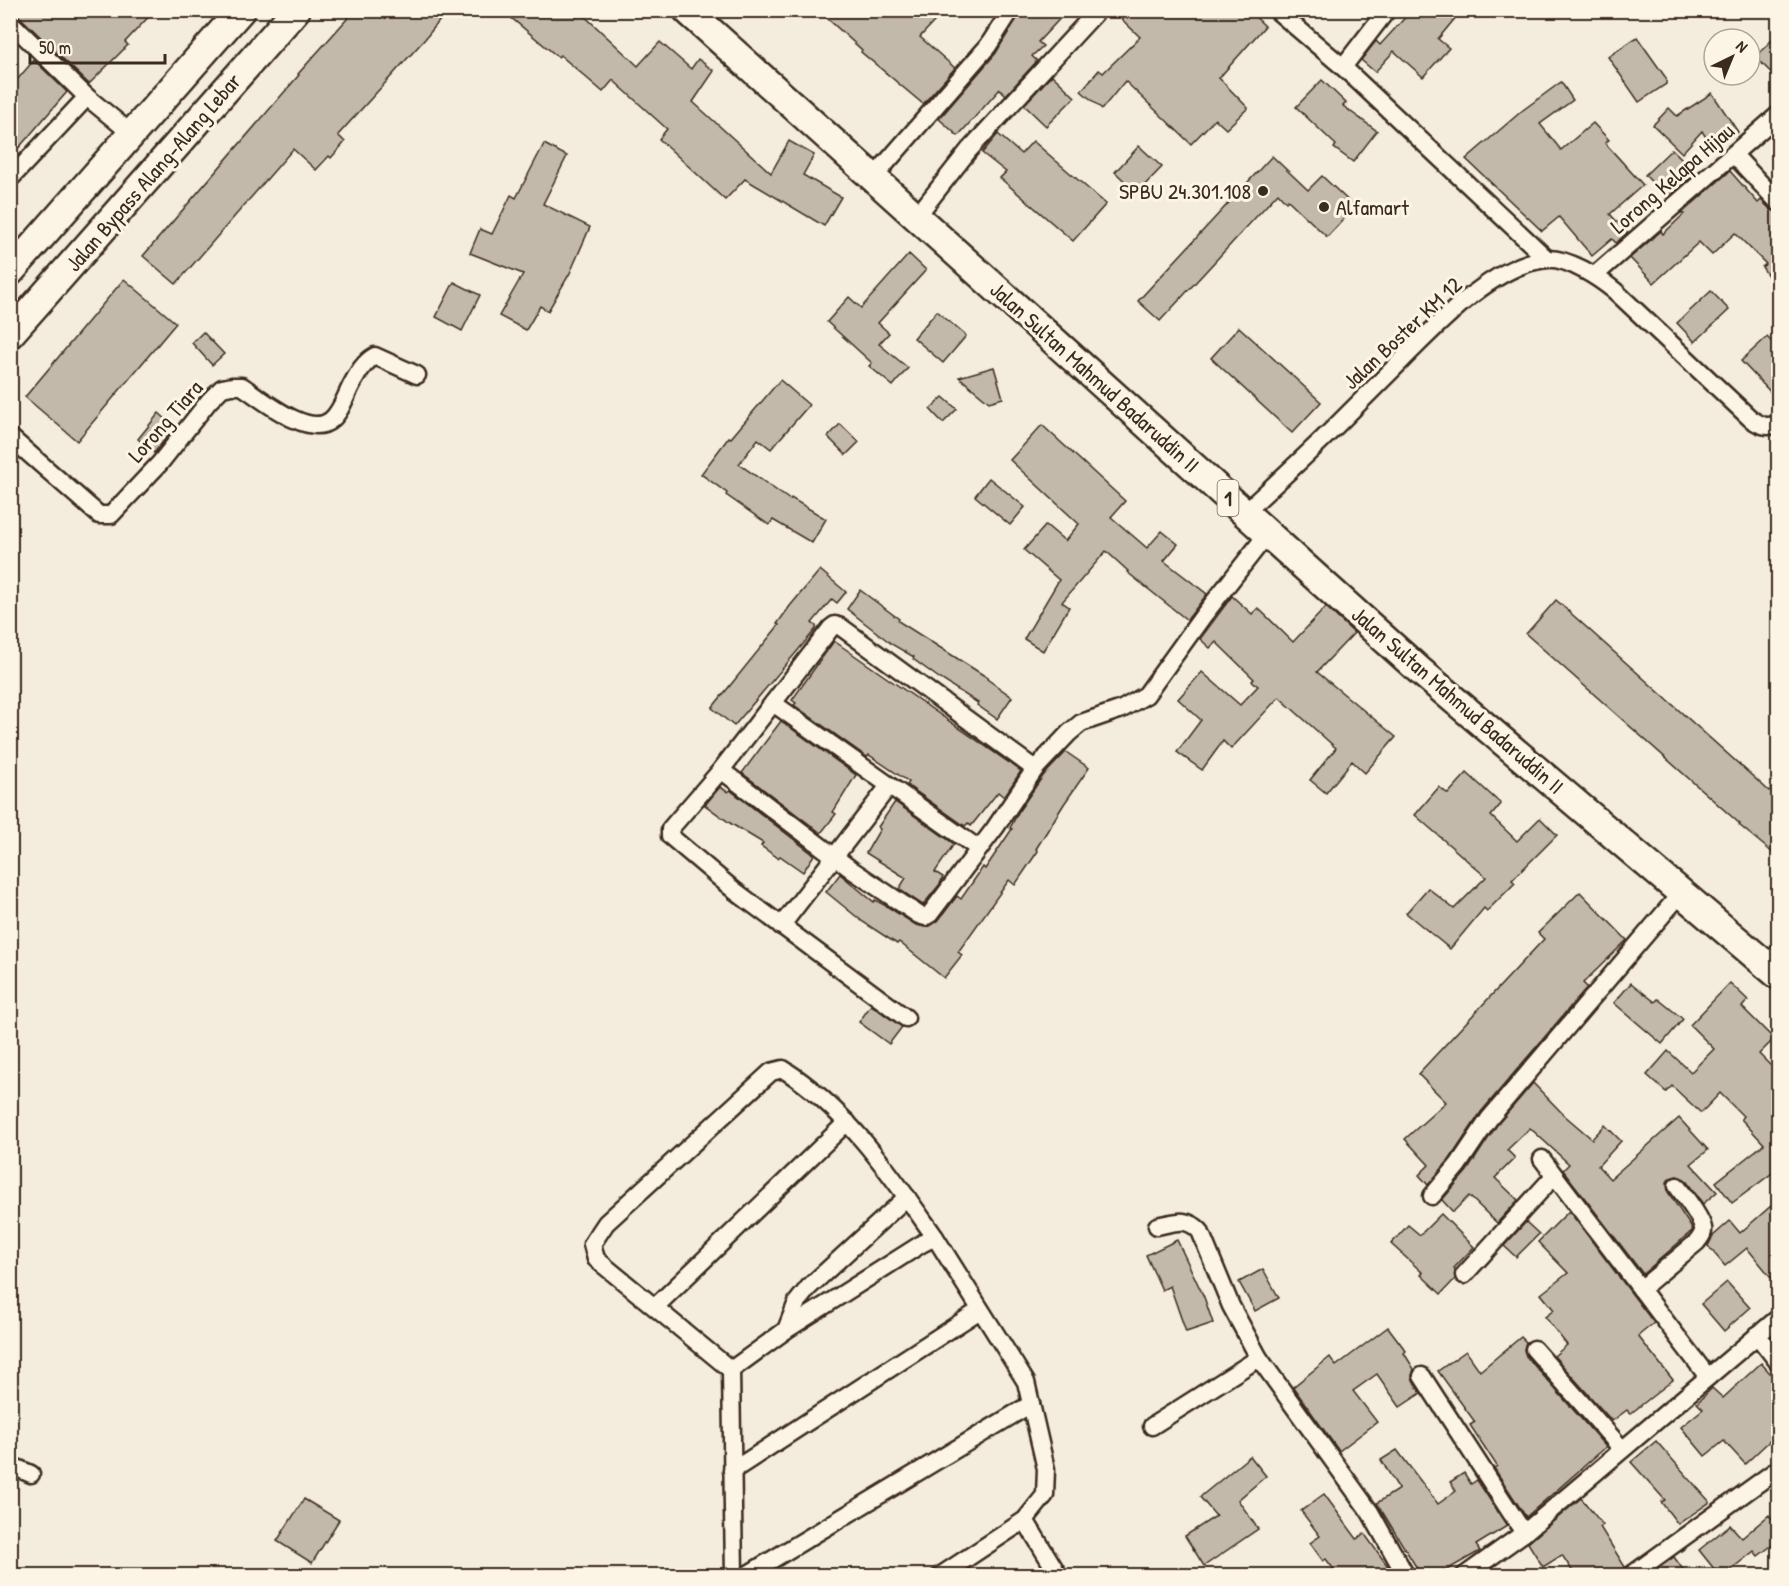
<svg xmlns="http://www.w3.org/2000/svg" width="1789" height="1586" viewBox="0 0 1789 1586" font-family="'Patrick Hand',sans-serif">
<style>
.building{fill:#c3b9aa;stroke:#3b2a1e;stroke-width:1.5}
.lines{fill:none;stroke-linecap:round;stroke-linejoin:round}
.minor-casing{stroke:#3b2a1e;stroke-width:21}
.trunk-casing{stroke:#3b2a1e;stroke-width:32}
.minor{stroke:#fcf5e5;stroke-width:16}
.trunk{stroke:#fcf5e5;stroke-width:27}
.poi-dot{fill:#3b2a1e;stroke:#fcf5e5;stroke-width:2}
.labels{text-anchor:middle;dominant-baseline:central;stroke-width:6;stroke-linejoin:round;paint-order:stroke}
.shield{fill:#fcf5e5;stroke:#75675a;stroke-width:1.5}
.shield-label{font-size:21px;font-weight:bold;fill:#3b2a1e}
.street-label{font-size:22px;fill:#3b2a1e;stroke:#fcf5e5}
.poi-label{font-size:22px;fill:#3b2a1e;stroke:#fcf5e5;text-anchor:end}
</style>
<rect width="100%" height="100%" fill="#f4eddd"/>
<filter id="ink" filterUnits="userSpaceOnUse"><feTurbulence type="fractalNoise" baseFrequency=".0167" numOctaves="2"/><feDisplacementMap in="SourceGraphic" scale="12" xChannelSelector="R" yChannelSelector="G"/><feConvolveMatrix kernelMatrix="1 2 1 2 8 2 1 2 1" color-interpolation-filters="sRGB"/></filter>
<g filter="url(#ink)">
<g class="building">
<polygon points="10,10 155,10 125,42 128,45 89,84 17,14"/>
<polygon points="355,10 448,10 425,39 338,135 345,142 331,158 329,156 316,170 293,149 176,284 143,256 299,75 298,74"/>
<polygon points="502,10 578,10 638,66 660,42 691,69 698,59 714,71 693,102 771,173 789,141 814,155 803,175 841,197 824,226 745,179 725,200 659,139 667,129 613,80 603,92 560,55 558,57"/>
<polygon points="818,10 945,10 920,37 955,68 923,104 861,52 862,50"/>
<polygon points="1021,10 1068,10 1038,42 1043,46 1032,56 1037,61 1006,95 1000,89 958,136 939,119 996,53"/>
<polygon points="1112,10 1248,10 1265,26 1219,78 1248,108 1226,129 1215,119 1191,144 1125,81 1102,109 1081,91 1099,70 1103,73 1140,37"/>
<polygon points="1412,10 1462,10 1438,39 1449,48 1423,77 1394,51 1375,72 1361,60 1376,41 1380,45"/>
<polygon points="1779,33 1779,80 1755,57"/>
<polygon points="1637,37 1666,78 1666,84 1639,102 1608,57"/>
<polygon points="34,60 67,92 10,158 10,88"/>
<polygon points="1052,75 1075,97 1046,126 1024,105"/>
<polygon points="1322,80 1346,103 1343,106 1377,131 1353,162 1334,148 1336,145 1296,107"/>
<polygon points="1561,82 1573,100 1540,124 1561,150 1593,123 1609,140 1605,143 1643,185 1610,214 1627,233 1616,243 1612,239 1592,256 1559,217 1542,231 1466,159 1523,110"/>
<polygon points="1712,93 1738,132 1717,145 1711,145 1702,131 1682,153 1653,125 1669,108 1677,116"/>
<polygon points="998,134 1021,154 1033,141 1106,204 1073,241 1000,178 1006,172 982,153"/>
<polygon points="544,144 567,156 543,204 590,227 570,273 548,311 540,306 526,330 499,316 523,274 470,253 480,229 492,234 511,195 516,198"/>
<polygon points="1139,146 1162,167 1137,193 1115,172"/>
<polygon points="1672,149 1696,173 1667,198 1645,175"/>
<polygon points="1272,156 1308,190 1322,176 1355,207 1327,237 1288,200 1286,202 1278,193 1160,321 1138,301"/>
<polygon points="1730,171 1758,203 1761,200 1771,210 1779,212 1779,292 1762,267 1766,264 1735,233 1712,255 1699,242 1654,283 1630,258 1661,231 1663,234 1684,214 1682,213"/>
<polygon points="909,254 926,270 878,323 889,333 879,344 908,368 893,386 869,366 872,363 827,322 849,297 861,308"/>
<polygon points="124,279 176,323 77,441 25,397"/>
<polygon points="454,282 480,295 462,331 436,317"/>
<polygon points="1711,291 1729,310 1695,342 1677,323"/>
<polygon points="937,311 966,336 943,363 914,338"/>
<polygon points="1239,327 1321,402 1292,433 1211,358"/>
<polygon points="203,332 224,354 212,365 192,343"/>
<polygon points="1767,337 1779,349 1779,401 1741,361"/>
<polygon points="994,367 1003,398 989,402 959,377"/>
<polygon points="780,380 809,405 771,449 758,439 739,464 790,500 791,498 826,519 812,543 773,520 769,525 726,495 727,493 701,474 729,437 731,438"/>
<polygon points="943,397 957,409 943,423 930,409"/>
<polygon points="159,413 175,427 154,453 138,439"/>
<polygon points="840,424 859,442 846,455 828,437"/>
<polygon points="1042,425 1125,501 1111,517 1147,548 1162,531 1178,544 1164,561 1207,594 1187,620 1127,572 1128,571 1106,551 1062,602 1069,607 1043,651 1024,639 1059,580 1024,550 1046,525 1065,541 1079,524 1010,460"/>
<polygon points="989,478 1025,507 1010,525 975,496"/>
<polygon points="820,570 846,592 837,603 832,599 812,623 816,626 816,629 734,726 712,708 779,625 777,624 790,606"/>
<polygon points="860,590 899,619 898,621 988,678 987,679 1012,697 997,719 977,705 978,703 939,678 913,659 914,657 893,645 852,613 847,609"/>
<polygon points="1232,596 1252,614 1258,608 1293,642 1326,607 1354,633 1317,672 1396,737 1365,773 1352,761 1326,793 1310,780 1336,748 1279,697 1231,749 1223,741 1202,770 1177,752 1201,720 1178,699 1202,672 1240,705 1258,686 1252,681 1254,679 1216,642 1210,648 1200,639"/>
<polygon points="1556,600 1769,791 1779,780 1779,858 1739,825 1740,824 1526,634"/>
<polygon points="834,641 1021,771 1004,797 998,792 971,826 968,823 965,826 907,785 909,782 869,755 867,757 794,705 796,703 792,700"/>
<polygon points="781,721 856,775 833,812 836,814 821,833 742,773"/>
<polygon points="1066,752 1089,768 1064,804 1036,849 1038,851 1015,885 1009,880 958,952 962,955 944,978 899,942 897,944 863,922 826,892 840,874 874,902 875,900 888,907 916,925 926,927 930,926 938,921 957,896 961,899 983,867 985,869 1012,829 1010,828 1020,809 1043,776"/>
<polygon points="1467,773 1501,804 1491,816 1517,841 1540,818 1557,835 1512,880 1515,883 1487,911 1484,908 1450,949 1406,913 1428,888 1454,909 1486,877 1415,815 1439,787 1448,794"/>
<polygon points="720,787 728,792 730,790 814,855 803,872 780,856 778,858 761,846 763,843 730,823 705,805"/>
<polygon points="895,802 954,844 935,872 943,877 940,884 923,905 899,889 906,878 866,853 880,829 878,827"/>
<polygon points="1580,892 1627,940 1583,983 1587,987 1481,1112 1450,1159 1428,1185 1419,1175 1429,1165 1405,1139 1446,1102 1418,1074 1544,939 1538,933"/>
<polygon points="1631,983 1655,1002 1658,999 1683,1019 1662,1044 1614,1003"/>
<polygon points="1730,983 1748,1000 1742,1007 1774,1039 1759,1054 1779,1074 1779,1168 1732,1203 1716,1182 1764,1144 1741,1119 1743,1116 1720,1093 1701,1113 1672,1086 1666,1092 1647,1075 1668,1051 1691,1072 1714,1049 1690,1025"/>
<polygon points="871,1005 902,1027 889,1044 859,1022"/>
<polygon points="1533,1083 1564,1115 1592,1139 1605,1125 1621,1141 1598,1166 1610,1179 1679,1118 1708,1150 1691,1164 1717,1192 1703,1204 1685,1179 1677,1176 1670,1178 1667,1182 1668,1192 1693,1230 1643,1274 1563,1170 1569,1164 1530,1128 1507,1150 1515,1158 1495,1178 1518,1200 1497,1223 1469,1196 1453,1212 1442,1200 1467,1171 1497,1125"/>
<polygon points="1779,1199 1779,1287 1747,1248 1725,1266 1708,1246 1713,1236 1730,1221 1740,1233"/>
<polygon points="1569,1211 1654,1323 1638,1336 1673,1380 1630,1414 1627,1410 1612,1421 1554,1356 1567,1345 1545,1317 1554,1310 1541,1294 1568,1273 1538,1242"/>
<polygon points="1441,1214 1474,1247 1454,1268 1455,1269 1455,1279 1441,1294 1421,1275 1423,1273 1391,1244 1408,1225 1420,1235"/>
<polygon points="1526,1222 1539,1234 1516,1257 1504,1246"/>
<polygon points="1177,1240 1204,1297 1213,1323 1186,1332 1170,1286 1162,1290 1146,1255"/>
<polygon points="1263,1269 1279,1298 1255,1311 1239,1282"/>
<polygon points="1727,1282 1750,1308 1724,1331 1701,1304"/>
<polygon points="1388,1327 1406,1351 1404,1353 1414,1369 1412,1376 1413,1381 1421,1393 1400,1407 1377,1374 1353,1391 1377,1422 1339,1451 1293,1387 1330,1357 1336,1366"/>
<polygon points="1521,1337 1526,1342 1524,1350 1526,1356 1606,1447 1526,1517 1494,1468 1497,1466 1470,1425 1475,1422 1438,1371 1466,1351 1480,1371"/>
<polygon points="1761,1363 1779,1383 1779,1432 1745,1464 1724,1441 1705,1456 1681,1427 1703,1409 1697,1403 1712,1388 1723,1398"/>
<polygon points="1656,1441 1710,1502 1678,1524 1661,1502 1665,1500 1631,1462"/>
<polygon points="1397,1450 1438,1504 1456,1491 1450,1482 1464,1473 1471,1484 1477,1480 1507,1526 1476,1545 1480,1551 1438,1575 1421,1575 1377,1503 1399,1489 1381,1460"/>
<polygon points="1250,1456 1266,1476 1238,1500 1258,1529 1204,1566 1185,1536 1216,1516 1200,1497"/>
<polygon points="1324,1494 1357,1539 1364,1533 1394,1575 1338,1575 1326,1559 1323,1561 1310,1543 1320,1536 1301,1511"/>
<polygon points="1581,1498 1603,1525 1600,1527 1625,1567 1620,1575 1575,1575 1562,1555 1543,1567 1528,1543"/>
<polygon points="304,1499 339,1520 312,1563 277,1541"/>
<polygon points="1769,1515 1779,1527 1779,1540 1758,1556 1754,1551 1724,1575 1719,1575 1699,1550 1730,1525 1742,1538"/>
<polygon points="1674,1557 1687,1575 1649,1575"/>
</g>
<g class="lines">
<g class="minor-casing">
<g id="minor">
<polyline points="1276,10 1343,67 1547,259"/>
<polyline points="10,22 87,97 132,134"/>
<polyline points="1343,67 1387,10"/>
<polyline points="1734,155 1778,202"/>
<polyline points="874,177 988,46 1011,10"/>
<polyline points="10,179 87,97"/>
<polyline points="917,216 969,150 1098,10"/>
<polyline points="1595,275 1778,115"/>
<path d="M10,437L99,515H111L160,463L209,401L222,388L232,386H242C262,399 309,439 331,420C341,412 346,395 352,384C358,373 364,362 375,356L417,375"/>
<path d="M1244,513C1275,484 1307,455 1337,425C1359,403 1380,382 1402,360C1438,324 1493,265 1546,259C1568,257 1599,278 1615,291L1751,419C1760,425 1768,429 1778,423"/>
<polyline points="773,703 979,849"/>
<polyline points="721,770 852,870 919,915 925,917 930,914 995,828 1035,769 1069,733 1081,723 1122,709 1146,695 1203,616 1268,533"/>
<polyline points="781,926 889,786"/>
<polyline points="1766,965 1778,953"/>
<polyline points="906,1018 735,891 670,836 670,829 721,770 831,628 835,625 841,627 1035,769"/>
<polyline points="1542,1159 1708,1377"/>
<polyline points="1432,1196 1458,1165 1489,1119 1682,892"/>
<path d="M1157,1226C1174,1223 1186,1216 1200,1231L1231,1306L1259,1358L1370,1512L1406,1576"/>
<polyline points="1464,1275 1554,1176"/>
<path d="M1641,1289L1697,1242C1700,1238 1704,1234 1703,1228C1701,1217 1684,1196 1677,1186"/>
<polyline points="655,1307 847,1122"/>
<polyline points="786,1330 797,1302 809,1287 907,1197"/>
<polyline points="1757,1335 1778,1362"/>
<polyline points="1534,1349 1622,1449"/>
<path d="M731,1370L596,1259L592,1244L606,1223L771,1072L783,1069C847,1109 892,1176 935,1237"/>
<polyline points="1422,1376 1524,1533 1778,1318"/>
<polyline points="1152,1426 1259,1358"/>
<polyline points="10,1465 31,1474"/>
<polyline points="732,1471 980,1310"/>
<polyline points="1025,1520 1059,1576"/>
<polyline points="734,1576 731,1370 786,1330 923,1243 935,1237 1026,1382 1046,1469 1045,1495 1025,1520 940,1576"/>
<polyline points="745,1576 1031,1404"/>
<polyline points="1464,1576 1524,1533"/>
<polyline points="1630,1576 1778,1469"/>
</g>
</g>
<g class="trunk-casing">
<g id="trunk">
<polyline points="687,10 1419,670 1778,975"/>
<polyline points="10,272 241,10"/>
<polyline points="10,334 296,10"/>
</g>
</g>
<use href="#minor" class="minor"/>
<use href="#trunk" class="trunk"/>
</g>
</g>
<g class="poi-dot">
<circle cx="1263" cy="191" r="6"/>
<circle cx="1324" cy="207" r="6"/>
</g>
<g class="labels">
<rect class="shield" x="1217.5" y="480" width="21" height="36" rx="4.5"/>
<g class="shield-label">
<text x="1228" y="498">1</text>
</g>
<g class="street-label">
<text transform="translate(153 172) rotate(-49)">Jalan Bypass Alang-Alang Lebar</text>
<text transform="translate(1672 178) rotate(-41)">Lorong Kelapa Hijau</text>
<text transform="translate(1402 333) rotate(-43)">Jalan Boster KM 12</text>
<text transform="translate(1095 377) rotate(42)">Jalan Sultan Mahmud Badaruddin II</text>
<text transform="translate(165 421) rotate(-49)">Lorong Tiara</text>
<text transform="translate(1458 700) rotate(41)">Jalan Sultan Mahmud Badaruddin II</text>
</g>
<g class="poi-label">
<text x="1251" y="191">SPBU 24.301.108</text>
<text x="1336" y="207" text-anchor="start">Alfamart</text>
</g>
</g>
<rect width="1789" height="1586" fill="none" stroke="#fcf5e5" stroke-width="36"/>
<rect x="18" y="18" width="1753" height="1550" fill="none" stroke="#3b2a1e" stroke-width="2" filter="url(#ink)"/>
<g transform="translate(1732 57) rotate(43)"><circle r="28" fill="#fcf5e5" stroke="#afa495" stroke-width="1.5"/>
<path d="M0-4.5L10 22L0 15L-10 22Z" fill="#3b2a1e"/>
<text y="-9" font-size="16" font-weight="bold" text-anchor="middle" fill="#3b2a1e">N</text>
</g>
<path d="M30 54v9h135v-9" fill="none" stroke="#3b2a1e" stroke-width="3"/>
<text x="39" y="54" font-size="18" fill="#3b2a1e" stroke="#fcf5e5" stroke-width="4.5" paint-order="stroke">50 m</text>
</svg>
